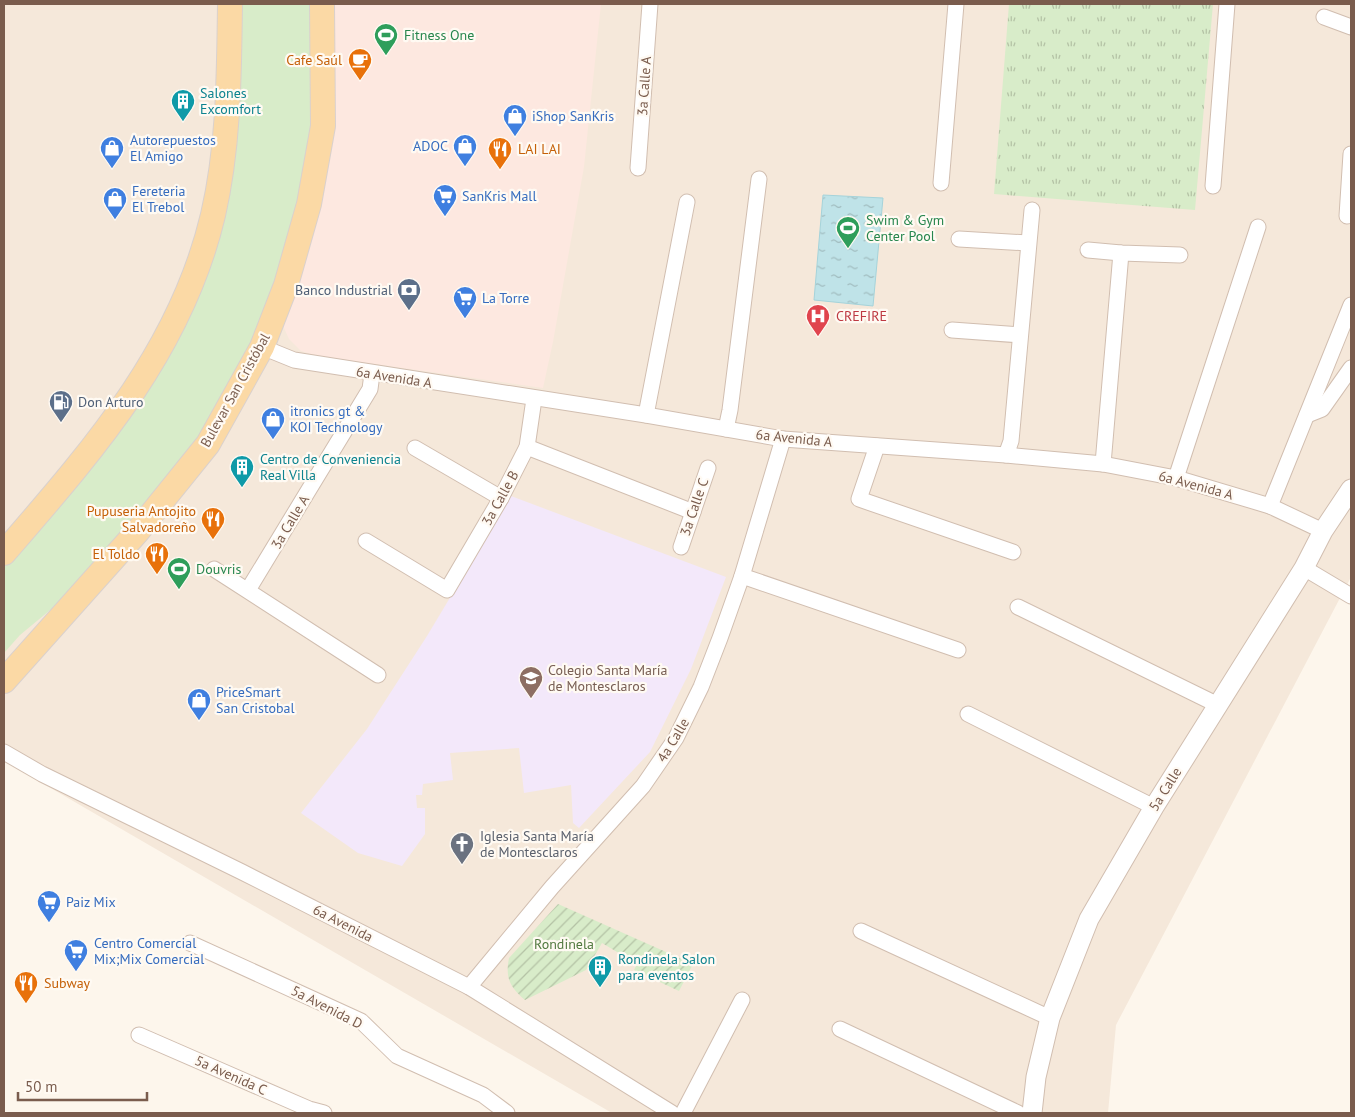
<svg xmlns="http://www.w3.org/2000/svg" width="1355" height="1117" viewBox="0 0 1355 1117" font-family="'PT Sans',sans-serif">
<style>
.residential{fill:#f5e8da}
.commercial{fill:#fde8e0}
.education{fill:#f3e8fa}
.grass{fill:url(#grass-tufts)}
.park{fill:#d8ecc9}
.garden{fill:url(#garden-furrows)}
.water{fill:url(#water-ripples);stroke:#a5d3da}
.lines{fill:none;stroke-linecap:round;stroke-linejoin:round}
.minor-casing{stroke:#d1beb0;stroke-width:17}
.tertiary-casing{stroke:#d1beb0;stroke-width:21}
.primary-casing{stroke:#dad1cd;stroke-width:26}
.minor{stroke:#fff;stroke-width:15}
.tertiary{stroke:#fff;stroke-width:19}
.primary{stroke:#fbd9a5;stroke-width:24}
.labels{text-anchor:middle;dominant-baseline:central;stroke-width:4.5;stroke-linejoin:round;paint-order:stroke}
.leisure-label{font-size:14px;fill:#27864d;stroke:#fffaf3;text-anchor:start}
.food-label{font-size:14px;fill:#c56008;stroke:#fffaf3;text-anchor:end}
.street-label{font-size:14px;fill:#7a5c4d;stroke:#fffaf3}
.culture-label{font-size:14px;fill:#0d838f;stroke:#fffaf3;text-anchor:start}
.shop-label{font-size:14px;fill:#366cbe;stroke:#fffaf3;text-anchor:start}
.service-label{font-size:14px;fill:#4e5e75;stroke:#fffaf3;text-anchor:end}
.health-label{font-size:14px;fill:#be3a42;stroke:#fffaf3;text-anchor:start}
.education-label{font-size:14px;fill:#785e54;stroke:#fffaf3;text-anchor:start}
.worship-label{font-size:14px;fill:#5b616d;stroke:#fffaf3;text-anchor:start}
.park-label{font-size:14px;fill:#537a41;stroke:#fffaf3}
</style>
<defs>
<pattern id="grass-tufts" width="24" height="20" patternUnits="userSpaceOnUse" patternTransform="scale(1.25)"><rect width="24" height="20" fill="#d8ecc9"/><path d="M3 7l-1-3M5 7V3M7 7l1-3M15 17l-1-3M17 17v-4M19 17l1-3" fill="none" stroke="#b4c2a5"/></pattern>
<pattern id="garden-furrows" width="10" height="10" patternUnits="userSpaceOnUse" patternTransform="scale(1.25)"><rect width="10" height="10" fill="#d8ecc9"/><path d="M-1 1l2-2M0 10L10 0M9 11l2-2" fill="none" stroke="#b4c2a5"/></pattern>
<pattern id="water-ripples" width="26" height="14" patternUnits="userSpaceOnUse" patternTransform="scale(1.25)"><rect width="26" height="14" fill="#bfe3e8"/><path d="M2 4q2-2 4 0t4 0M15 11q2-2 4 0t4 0" fill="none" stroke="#a0bbbe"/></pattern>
</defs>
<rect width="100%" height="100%" fill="#fdf6ec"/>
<polygon class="residential" points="4,4 1351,4 1351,577 1116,1025 1108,1113 612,1113 4,761"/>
<polygon class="commercial" points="329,4 601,4 584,167 553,342 543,388 318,356 301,351 289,339 284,328 284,316"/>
<polygon class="education" points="511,496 726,577 691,669 650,752 579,828 573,823 571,785 524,793 519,748 450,753 453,780 423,784 422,795 416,795 417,808 425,808 425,834 402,866 358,853 301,813 367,729 427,636"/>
<polygon class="grass" points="1009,4 1213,4 1195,210 994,194"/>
<polygon class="park" points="241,4 315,4 315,128 300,208 255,346 205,434 84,582 20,635 4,653 4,568 198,281"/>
<path class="garden" d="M558,904L693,964L679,991L634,970L637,964L602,943L586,970L525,1000C510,987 505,978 509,958Z"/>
<polygon class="water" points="823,195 883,198 873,306 814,300"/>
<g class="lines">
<g class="minor-casing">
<g id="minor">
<polyline points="1324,17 1351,27"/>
<polyline points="638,168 650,4"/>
<polyline points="941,183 956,4"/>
<polyline points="1213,186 1227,4"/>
<polyline points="1347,216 1351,154"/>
<polyline points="959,239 1028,243"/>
<polyline points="1088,250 1121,253 1180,255"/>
<polyline points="952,330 1020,335"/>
<polyline points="262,347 294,360 646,415 783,439 1006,455 1103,464 1176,478 1270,506 1323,531"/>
<polyline points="646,415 687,202"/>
<polyline points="1307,415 1322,409 1351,368"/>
<polyline points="726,429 730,410 759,179"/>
<polyline points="877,446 859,499 1013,552"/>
<polyline points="527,447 693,512"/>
<polyline points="415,448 501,498"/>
<polyline points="1006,455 1011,441 1032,210"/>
<polyline points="1103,464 1121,253"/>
<polyline points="1176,478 1258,227"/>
<polyline points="1270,506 1351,305"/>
<polyline points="366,541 447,590 501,498 527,447 534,399"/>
<polyline points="681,547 708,468"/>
<polyline points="1304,568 1351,596"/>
<polyline points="214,569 378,675"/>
<polyline points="742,576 958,650"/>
<polyline points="248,590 370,389 372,374"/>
<polyline points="1018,607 1218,705"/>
<polyline points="968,714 1154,807"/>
<polyline points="4,752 42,774 242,872 469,987 672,1113"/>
<polyline points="861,931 1050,1018"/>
<polyline points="190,943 361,1021 397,1056 483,1095 507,1113"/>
<polyline points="469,987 552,887 643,786 676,738 701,687 720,638 742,576 783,439"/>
<polyline points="840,1029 1018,1113"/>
<polyline points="139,1035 309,1109 324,1113"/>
<polyline points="683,1113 742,1000"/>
</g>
</g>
<g class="tertiary-casing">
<polyline id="tertiary" points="1032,1113 1036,1077 1050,1018 1089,919 1154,807 1304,568 1323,531 1351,489"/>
</g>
<g class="primary-casing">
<g id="primary">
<path d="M4,553C93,450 181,351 213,215C229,146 229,74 230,4"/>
<polyline points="4,681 137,532 208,444 262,347 286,285 309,204 323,126 322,4"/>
</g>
</g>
<use href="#minor" class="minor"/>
<use href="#tertiary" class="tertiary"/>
<use href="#primary" class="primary"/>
</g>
<defs>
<g id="stadium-pin" transform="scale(1.25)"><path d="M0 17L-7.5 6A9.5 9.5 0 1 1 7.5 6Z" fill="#2e9e5b" stroke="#fffaf3"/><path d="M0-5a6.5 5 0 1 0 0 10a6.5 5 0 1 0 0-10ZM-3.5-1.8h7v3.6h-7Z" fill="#fff"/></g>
<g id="cafe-pin" transform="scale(1.25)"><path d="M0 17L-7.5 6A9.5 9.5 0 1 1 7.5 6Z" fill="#e8710a" stroke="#fffaf3"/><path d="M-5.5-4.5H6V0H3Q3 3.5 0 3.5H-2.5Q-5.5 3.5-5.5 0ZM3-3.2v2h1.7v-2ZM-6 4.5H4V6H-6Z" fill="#fff"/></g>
<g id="building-pin" transform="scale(1.25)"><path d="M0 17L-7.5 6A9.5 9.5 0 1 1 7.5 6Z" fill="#0f9aa8" stroke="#fffaf3"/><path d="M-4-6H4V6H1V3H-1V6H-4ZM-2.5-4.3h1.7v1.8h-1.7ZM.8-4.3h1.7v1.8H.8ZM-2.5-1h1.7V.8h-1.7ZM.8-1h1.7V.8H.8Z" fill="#fff"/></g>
<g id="shop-pin" transform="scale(1.25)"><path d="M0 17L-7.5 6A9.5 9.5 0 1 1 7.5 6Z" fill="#3f7fe0" stroke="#fffaf3"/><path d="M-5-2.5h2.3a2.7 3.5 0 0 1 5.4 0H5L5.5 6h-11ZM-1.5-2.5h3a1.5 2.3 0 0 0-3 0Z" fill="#fff"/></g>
<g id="restaurant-pin" transform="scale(1.25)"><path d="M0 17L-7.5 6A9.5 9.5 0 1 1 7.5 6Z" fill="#e8710a" stroke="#fffaf3"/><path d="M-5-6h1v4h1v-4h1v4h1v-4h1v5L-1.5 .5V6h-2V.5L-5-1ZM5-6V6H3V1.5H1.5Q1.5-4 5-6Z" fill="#fff"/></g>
<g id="supermarket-pin" transform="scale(1.25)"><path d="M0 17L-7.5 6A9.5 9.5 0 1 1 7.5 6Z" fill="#3f7fe0" stroke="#fffaf3"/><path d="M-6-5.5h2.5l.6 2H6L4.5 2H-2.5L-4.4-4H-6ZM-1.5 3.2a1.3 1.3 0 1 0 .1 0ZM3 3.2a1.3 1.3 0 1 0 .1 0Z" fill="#fff"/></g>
<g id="bank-pin" transform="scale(1.25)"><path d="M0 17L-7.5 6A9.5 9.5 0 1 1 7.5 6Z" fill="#5c6f8a" stroke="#fffaf3"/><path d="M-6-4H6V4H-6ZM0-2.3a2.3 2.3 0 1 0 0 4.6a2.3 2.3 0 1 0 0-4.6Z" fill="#fff"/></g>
<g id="hospital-pin" transform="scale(1.25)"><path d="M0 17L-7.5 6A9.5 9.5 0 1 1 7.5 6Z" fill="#e0444e" stroke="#fffaf3"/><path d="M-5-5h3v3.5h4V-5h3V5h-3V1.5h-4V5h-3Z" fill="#fff"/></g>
<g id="fuel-pin" transform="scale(1.25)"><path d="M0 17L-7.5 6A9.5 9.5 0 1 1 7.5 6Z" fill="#5c6f8a" stroke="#fffaf3"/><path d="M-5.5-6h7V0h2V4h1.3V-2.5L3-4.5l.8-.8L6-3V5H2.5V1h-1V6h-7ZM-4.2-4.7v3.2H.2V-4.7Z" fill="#fff"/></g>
<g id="school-pin" transform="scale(1.25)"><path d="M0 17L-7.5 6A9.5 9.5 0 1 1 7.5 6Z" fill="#8d6e63" stroke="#fffaf3"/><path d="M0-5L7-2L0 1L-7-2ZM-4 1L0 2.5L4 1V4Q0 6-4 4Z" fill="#fff"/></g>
<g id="church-pin" transform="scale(1.25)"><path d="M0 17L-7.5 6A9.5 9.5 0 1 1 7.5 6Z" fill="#6b7280" stroke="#fffaf3"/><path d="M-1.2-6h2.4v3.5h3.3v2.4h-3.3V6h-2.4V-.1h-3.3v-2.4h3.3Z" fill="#fff"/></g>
</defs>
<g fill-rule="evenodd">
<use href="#stadium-pin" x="386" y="35"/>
<use href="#cafe-pin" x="360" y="60"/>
<use href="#building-pin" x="183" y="101"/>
<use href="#shop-pin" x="515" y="116"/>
<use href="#shop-pin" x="465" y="146"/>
<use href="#shop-pin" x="112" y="148"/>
<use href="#restaurant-pin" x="500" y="149"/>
<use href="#supermarket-pin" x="445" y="196"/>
<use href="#shop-pin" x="115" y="199"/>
<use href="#stadium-pin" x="848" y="228"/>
<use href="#bank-pin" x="409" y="290"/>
<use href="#supermarket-pin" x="465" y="298"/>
<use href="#hospital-pin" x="818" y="316"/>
<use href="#fuel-pin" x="61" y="402"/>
<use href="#shop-pin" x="273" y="419"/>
<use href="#building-pin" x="242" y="467"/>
<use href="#restaurant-pin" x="213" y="519"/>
<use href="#restaurant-pin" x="157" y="554"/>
<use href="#stadium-pin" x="179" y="569"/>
<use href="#school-pin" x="531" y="678"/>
<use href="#shop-pin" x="199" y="700"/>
<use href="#church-pin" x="462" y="844"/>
<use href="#supermarket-pin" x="49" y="902"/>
<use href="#supermarket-pin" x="76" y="951"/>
<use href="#building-pin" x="600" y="967"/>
<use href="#restaurant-pin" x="26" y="983"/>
</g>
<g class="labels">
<g class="leisure-label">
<text x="404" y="35">Fitness One</text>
<text x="866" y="220">Swim &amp; Gym<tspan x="866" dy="16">Center Pool</tspan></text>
<text x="196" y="569">Douvris</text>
</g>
<g class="food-label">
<text x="342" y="60">Cafe Saúl</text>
<text x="518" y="149" text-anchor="start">LAI LAI</text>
<text x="196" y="511">Pupuseria Antojito<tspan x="196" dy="16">Salvadoreño</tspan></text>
<text x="140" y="554">El Toldo</text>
<text x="44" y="983" text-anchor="start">Subway</text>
</g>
<g class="street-label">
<text transform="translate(644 86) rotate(-86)">3a Calle A</text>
<text transform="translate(394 377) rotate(9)">6a Avenida A</text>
<text transform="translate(235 390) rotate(-61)">Bulevar San Cristóbal</text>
<text transform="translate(794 438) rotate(6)">6a Avenida A</text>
<text transform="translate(1196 485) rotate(15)">6a Avenida A</text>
<text transform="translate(500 498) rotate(-61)">3a Calle B</text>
<text transform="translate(694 507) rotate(-71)">3a Calle C</text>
<text transform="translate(290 522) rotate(-59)">3a Calle A</text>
<text transform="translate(673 740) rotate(-59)">4a Calle</text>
<text transform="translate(1165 789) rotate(-58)">5a Calle</text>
<text transform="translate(343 923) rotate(27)">6a Avenida</text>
<text transform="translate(327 1007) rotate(27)">5a Avenida D</text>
<text transform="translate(231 1075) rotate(24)">5a Avenida C</text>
</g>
<g class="culture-label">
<text x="200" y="93">Salones<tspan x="200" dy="16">Excomfort</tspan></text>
<text x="260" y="459">Centro de Conveniencia<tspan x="260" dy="16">Real Villa</tspan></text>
<text x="618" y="959">Rondinela Salon<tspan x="618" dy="16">para eventos</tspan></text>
</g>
<g class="shop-label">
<text x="532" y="116">iShop SanKris</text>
<text x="130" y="140">Autorepuestos<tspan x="130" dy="16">El Amigo</tspan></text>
<text x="448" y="146" text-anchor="end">ADOC</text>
<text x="132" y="191">Fereteria<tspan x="132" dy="16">El Trebol</tspan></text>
<text x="462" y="196">SanKris Mall</text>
<text x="482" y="298">La Torre</text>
<text x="290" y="411">itronics gt &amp;<tspan x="290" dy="16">KOI Technology</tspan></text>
<text x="216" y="692">PriceSmart<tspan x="216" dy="16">San Cristobal</tspan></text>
<text x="66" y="902">Paiz Mix</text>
<text x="94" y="943">Centro Comercial<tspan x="94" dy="16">Mix;Mix Comercial</tspan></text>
</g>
<g class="service-label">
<text x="392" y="290">Banco Industrial</text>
<text x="78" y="402" text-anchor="start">Don Arturo</text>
</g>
<g class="health-label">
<text x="836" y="316">CREFIRE</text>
</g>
<g class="education-label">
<text x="548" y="670">Colegio Santa María<tspan x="548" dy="16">de Montesclaros</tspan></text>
</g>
<g class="worship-label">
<text x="480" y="836">Iglesia Santa María<tspan x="480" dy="16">de Montesclaros</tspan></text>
</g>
<g class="park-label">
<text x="564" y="944">Rondinela</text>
</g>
</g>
<rect width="1355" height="1117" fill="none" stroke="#7a5c4d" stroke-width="10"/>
<path d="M18 1092v8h129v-8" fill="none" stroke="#7a5c4d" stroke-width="2.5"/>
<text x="25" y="1092" font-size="15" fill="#7a5c4d" stroke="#fffaf3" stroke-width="4" paint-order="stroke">50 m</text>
</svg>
